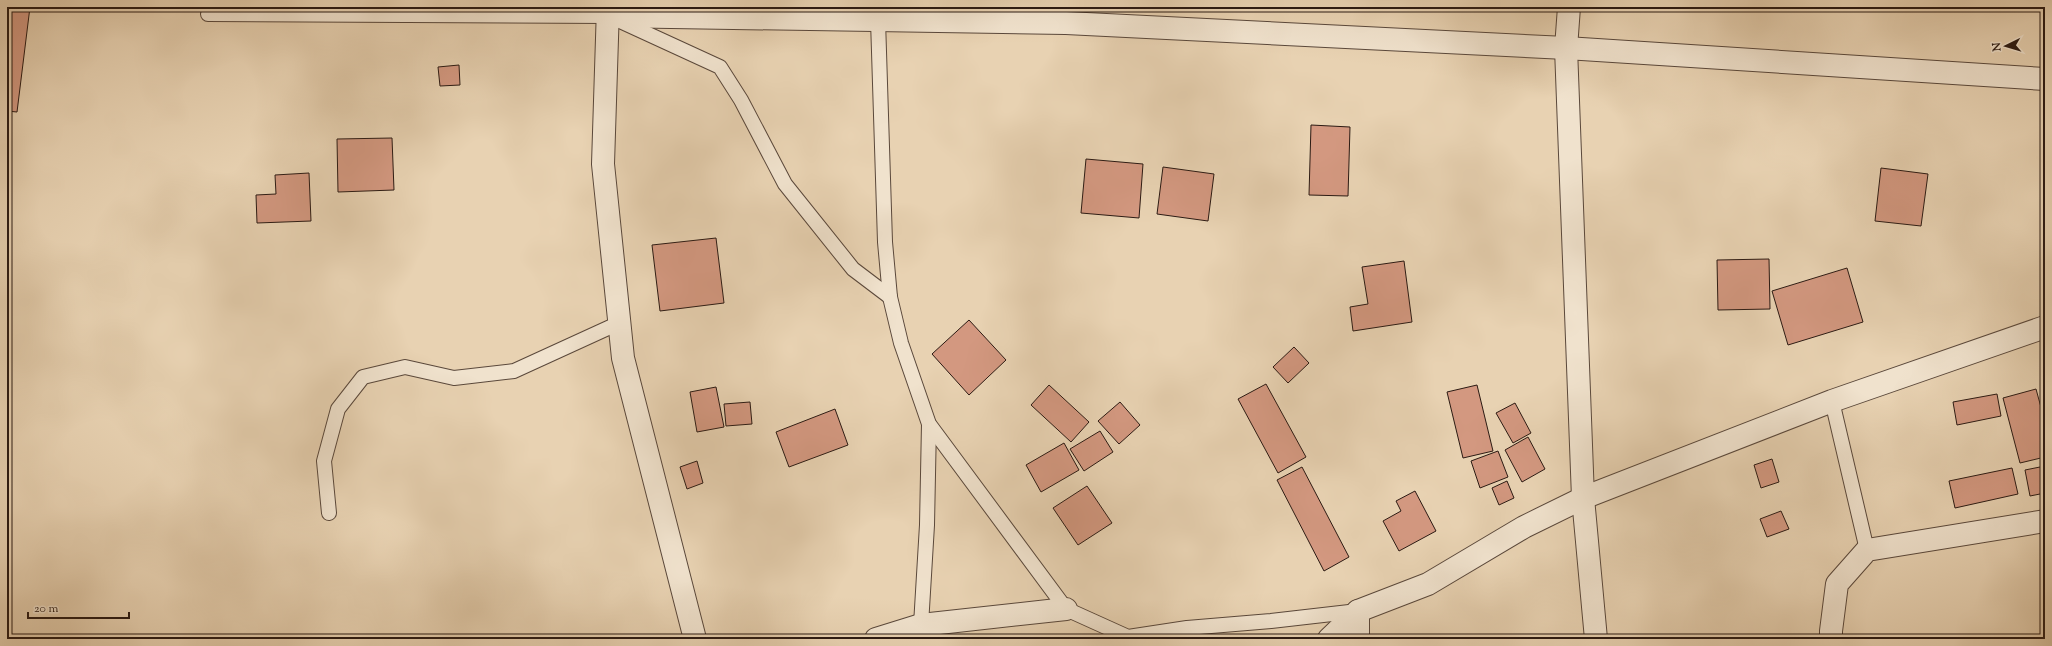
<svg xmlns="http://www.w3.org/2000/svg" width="2052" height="646" viewBox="0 0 2052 646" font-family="'Sorts Mill Goudy',serif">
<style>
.building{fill:#d39880;stroke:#2b1a13}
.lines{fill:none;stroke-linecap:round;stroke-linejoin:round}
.service-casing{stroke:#5a483b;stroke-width:16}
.minor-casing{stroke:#5a483b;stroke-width:24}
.service{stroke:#f0e2cd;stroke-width:14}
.minor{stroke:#f0e2cd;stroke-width:22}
</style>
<rect width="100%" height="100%" fill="#e8d2b2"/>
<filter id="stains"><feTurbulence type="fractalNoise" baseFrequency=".005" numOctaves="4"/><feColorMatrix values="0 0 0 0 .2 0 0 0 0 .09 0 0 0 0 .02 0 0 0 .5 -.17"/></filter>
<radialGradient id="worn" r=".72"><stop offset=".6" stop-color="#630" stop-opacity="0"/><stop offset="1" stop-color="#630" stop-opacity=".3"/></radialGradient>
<g class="building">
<polygon points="7,7 30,7 17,112 7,111"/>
<polygon points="459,65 460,85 440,86 438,67"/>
<polygon points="1311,125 1350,127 1348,196 1309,195"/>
<polygon points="392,138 394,190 338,192 337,139"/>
<polygon points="1086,159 1143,164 1139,218 1081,213"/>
<polygon points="1163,167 1214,174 1208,221 1157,214"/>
<polygon points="1881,168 1928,174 1921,226 1875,221"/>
<polygon points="309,173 311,221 257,223 256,195 276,194 275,175"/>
<polygon points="716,238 724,303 660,311 652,245"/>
<polygon points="1769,259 1770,309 1718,310 1717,260"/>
<polygon points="1404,261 1412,322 1353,331 1350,307 1368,304 1362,267"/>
<polygon points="1847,268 1863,322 1788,345 1772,291"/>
<polygon points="969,320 1006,360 969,395 932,354"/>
<polygon points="1294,347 1309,363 1288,383 1273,367"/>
<polygon points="1266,384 1306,457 1278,473 1238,399"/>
<polygon points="1049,385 1089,422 1071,442 1031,405"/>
<polygon points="1477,385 1493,451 1463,458 1447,392"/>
<polygon points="716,387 724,427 697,432 690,392"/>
<polygon points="2036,389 2045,422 2045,457 2020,463 2003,398"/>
<polygon points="1997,394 2001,416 1957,425 1953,402"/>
<polygon points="750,402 752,424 726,426 724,404"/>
<polygon points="1120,402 1140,425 1119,444 1098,421"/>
<polygon points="1515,403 1531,433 1513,443 1496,413"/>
<polygon points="835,409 848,445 789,467 776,432"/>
<polygon points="1100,431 1113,452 1084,471 1070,449"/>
<polygon points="1528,437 1545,469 1522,482 1505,450"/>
<polygon points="1064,443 1079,470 1041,492 1026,465"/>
<polygon points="1498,451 1508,477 1480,488 1471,461"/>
<polygon points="1772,459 1779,482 1761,488 1754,465"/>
<polygon points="697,461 703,483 687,489 680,467"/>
<polygon points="2045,466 2045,493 2030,496 2025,470"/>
<polygon points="1302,467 1349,557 1324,571 1277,480"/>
<polygon points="2012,468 2018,494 1955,508 1949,481"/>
<polygon points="1507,481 1514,498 1499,505 1492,488"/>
<polygon points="1087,486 1112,523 1078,545 1053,508"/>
<polygon points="1415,491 1436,531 1399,551 1383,521 1401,511 1396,501"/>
<polygon points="1781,511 1789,529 1767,537 1760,519"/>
</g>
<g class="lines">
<g class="service-casing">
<g id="service">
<polyline points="208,14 609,16 720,67 741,100 785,184 853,269 890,297"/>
<polyline points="878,20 885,242 890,297 901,343 929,424 1066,609 1128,637 1187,628 1271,621 1358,611"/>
<polyline points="1832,401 1867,550"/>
<polyline points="329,513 324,461 338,409 363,377 405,367 454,378 514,371 619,323"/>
<polyline points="921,625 927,525 929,424"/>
</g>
</g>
<g class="minor-casing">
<g id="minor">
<polyline points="608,7 603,164 623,358 695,639"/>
<polyline points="1569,7 1566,48 1583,498 1596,639"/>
<polyline points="609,16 1066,23 1566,48 2045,79"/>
<polyline points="876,639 921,625 1066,609"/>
<polyline points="1329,639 1358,611 1428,584 1524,527 1583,498 1832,401 2045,327"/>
<polyline points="1358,639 1358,611"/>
<polyline points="1831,639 1831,631 1837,584 1867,550 2045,521"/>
</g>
</g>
<use href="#service" class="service"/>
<use href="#minor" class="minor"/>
</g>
<rect width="2052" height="646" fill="none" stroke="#e8d2b2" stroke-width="24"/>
<rect x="8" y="8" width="2036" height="630" fill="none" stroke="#2b1a13" stroke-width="2"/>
<rect x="12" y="12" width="2028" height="622" fill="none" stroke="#2b1a13"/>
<g transform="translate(2006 46) rotate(265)" stroke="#f0e2cd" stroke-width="3" paint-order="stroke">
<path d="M0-3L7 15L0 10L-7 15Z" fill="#2b1a13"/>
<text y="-6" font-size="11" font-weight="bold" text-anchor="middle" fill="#2b1a13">N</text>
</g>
<path d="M28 612v6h101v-6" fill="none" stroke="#2b1a13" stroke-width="2"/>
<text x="34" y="612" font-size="12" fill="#2b1a13" stroke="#f0e2cd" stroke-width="3" paint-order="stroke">20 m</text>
<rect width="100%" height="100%" filter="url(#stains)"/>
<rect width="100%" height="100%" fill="url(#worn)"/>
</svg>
